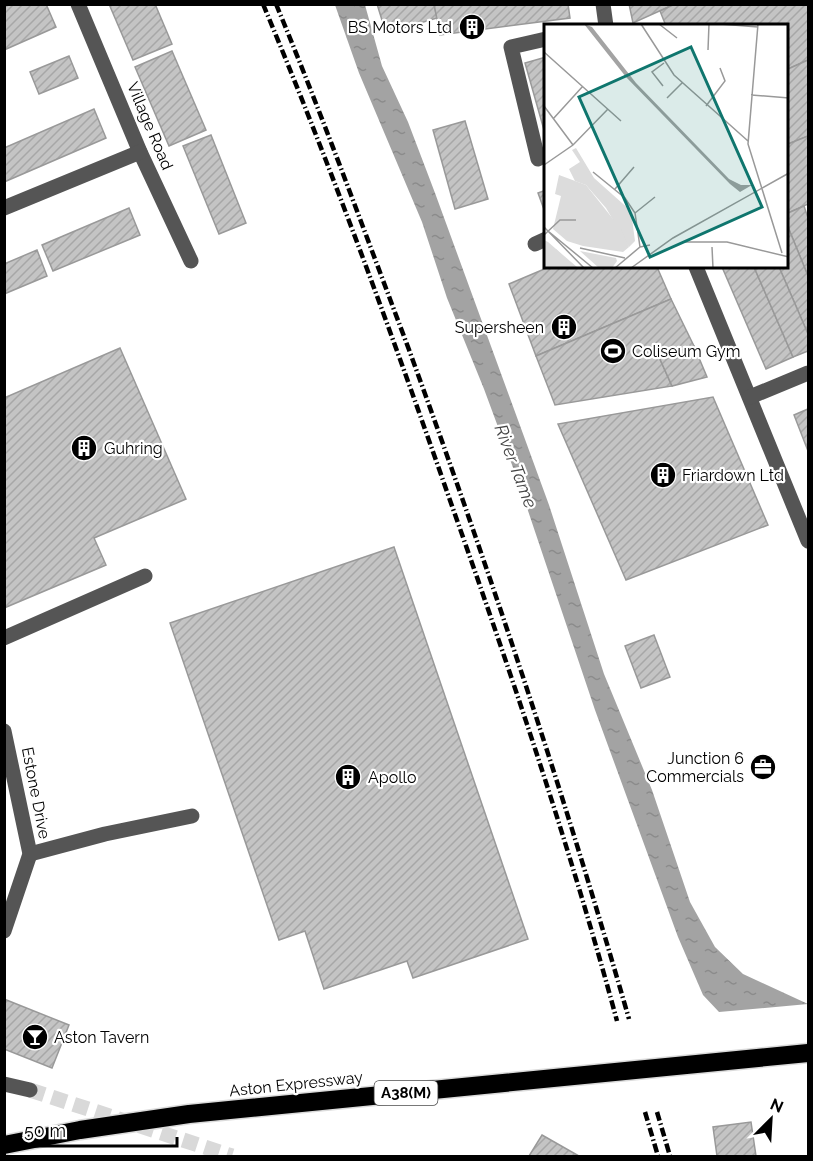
<svg xmlns="http://www.w3.org/2000/svg" width="813" height="1161" viewBox="0 0 813 1161" font-family="Raleway,sans-serif">
<style>
.water{fill:url(#water-ripples)}
.building{fill:url(#building-hatch);stroke:#999;stroke-width:1.5}
.lines{fill:none;stroke-linecap:round;stroke-linejoin:round}
.minor-tunnel{stroke:#d9d9d9;stroke-width:15;stroke-dasharray:15 8;stroke-linecap:butt}
.minor{stroke:#555;stroke-width:15}
.rail{stroke:#000;stroke-width:4.5;stroke-dasharray:9 3 1.5 3;stroke-linecap:butt}
.highway-bridge-casing{stroke:#dbdbdb;stroke-width:21;stroke-linecap:butt}
.highway-bridge{stroke:#000;stroke-width:18}
.labels{text-anchor:middle;dominant-baseline:central;stroke-width:4.5;stroke-linejoin:round;paint-order:stroke}
.shield{fill:#fff;stroke:#4c4c4c;stroke-width:1.5}
.shield-label{font-size:15px;font-weight:bold;fill:#000}
.poi-label{font-size:16px;fill:#000;stroke:#fff;text-anchor:start}
.street-label{font-size:16px;fill:#000;stroke:#fff}
.water-label{font-size:18px;font-style:italic;fill:#444;stroke:#fff}
.inset-road{fill:none;stroke:#999;stroke-width:1.5}
.view{fill:#0f766e;fill-opacity:0.15;stroke:#0f766e;stroke-width:3}
.inset-edge{fill:none;stroke:#000;stroke-width:3}
</style>
<defs>
<pattern id="water-ripples" width="26" height="14" patternUnits="userSpaceOnUse" patternTransform="scale(1.5)"><rect width="26" height="14" fill="#a3a3a3"/><path d="M2 4q2-2 4 0t4 0M15 11q2-2 4 0t4 0" fill="none" stroke="#8b8b8b"/></pattern>
<pattern id="building-hatch" width="6" height="6" patternUnits="userSpaceOnUse" patternTransform="scale(1.5)"><rect width="6" height="6" fill="#c4c4c4"/><path d="M-1 1l2-2M0 6l6-6M5 7l2-2" fill="none" stroke="#a7a7a7"/></pattern>
</defs>
<rect width="100%" height="100%" fill="#fff"/>
<polygon class="water" points="335,5 365,5 382,66 408,122 435,193 549,505 604,674 652,790 690,902 715,947 743,974 808,1004 719,1012 703,995 678,937 595,710 518,481 484,389 447,298 422,222 359,73"/>
<g class="building">
<polygon points="11,4 46,4 56,27 4,50 4,7"/>
<polygon points="109,4 155,4 172,44 133,60"/>
<polygon points="377,4 434,4 437,18 386,33"/>
<polygon points="434,4 568,4 570,18 440,35"/>
<polygon points="629,4 675,4 633,23"/>
<polygon points="675,4 808,4 808,60 788,69 788,26 666,26 660,11"/>
<polygon points="172,51 206,130 169,146 135,67"/>
<polygon points="69,56 78,78 39,94 30,72"/>
<polygon points="546,57 546,137 525,63"/>
<polygon points="808,60 808,136 788,144 788,69"/>
<polygon points="94,109 106,138 4,182 4,148"/>
<polygon points="465,121 488,199 455,209 433,130"/>
<polygon points="211,135 246,223 219,234 183,146"/>
<polygon points="808,136 808,204 788,213 788,144"/>
<polygon points="546,190 546,215 538,193"/>
<polygon points="804,206 808,218 808,276 788,227 788,213"/>
<polygon points="129,208 140,235 53,271 42,245"/>
<polygon points="788,227 808,276 808,334 779,267 788,267"/>
<polygon points="37,250 47,276 4,294 4,264"/>
<polygon points="549,267 657,267 671,299 536,356 509,284"/>
<polygon points="722,267 754,267 793,357 766,369"/>
<polygon points="754,267 779,267 808,334 808,351 793,357"/>
<polygon points="671,299 694,346 659,357 672,386 555,405 536,356"/>
<polygon points="694,346 707,377 672,386 659,357"/>
<polygon points="120,348 186,499 94,538 106,565 4,608 4,398"/>
<polygon points="713,397 768,525 626,580 558,424"/>
<polygon points="808,409 808,451 794,415"/>
<polygon points="394,547 528,939 413,978 407,961 324,989 305,931 279,940 170,623"/>
<polygon points="654,635 670,677 641,688 625,646"/>
<polygon points="4,999 69,1025 52,1068 4,1049"/>
<polygon points="751,1122 756,1156 717,1156 713,1127"/>
<polygon points="542,1135 579,1156 529,1156"/>
</g>
<g class="lines">
<polyline class="minor-tunnel" points="30,1090 232,1156"/>
<g class="minor">
<polyline points="78,4 140,152 191,261"/>
<polyline points="603,4 606,26"/>
<polyline points="538,159 511,47 546,39"/>
<polyline points="4,208 140,152"/>
<polyline points="535,244 546,239"/>
<polyline points="696,267 808,541"/>
<polyline points="750,397 808,373"/>
<polyline points="4,638 145,576"/>
<polyline points="4,731 30,854 4,931"/>
<polyline points="30,854 105,834 192,816"/>
<polyline points="4,1084 30,1090"/>
</g>
<g class="rail">
<path d="M263,4C332,169 393,337 452,506C512,676 570,847 617,1021"/>
<path d="M276,4C323,117 365,233 408,347C489,569 564,793 629,1019"/>
<polyline points="645,1112 658,1156"/>
<polyline points="657,1112 670,1156"/>
</g>
<g class="highway-bridge-casing">
<polyline id="highway-bridge" points="4,1145 80,1130 189,1114 808,1053"/>
</g>
<use href="#highway-bridge" class="highway-bridge"/>
</g>
<defs>
<g id="building-disc" transform="scale(1.35)"><circle r="9.5" fill="#000" stroke="#fff"/><path d="M-4-6H4V6H1V3H-1V6H-4ZM-2.5-4.3h1.7v1.8h-1.7ZM.8-4.3h1.7v1.8H.8ZM-2.5-1h1.7V.8h-1.7ZM.8-1h1.7V.8H.8Z" fill="#fff"/></g>
<g id="stadium-disc" transform="scale(1.35)"><circle r="9.5" fill="#000" stroke="#fff"/><path d="M0-5a6.5 5 0 1 0 0 10a6.5 5 0 1 0 0-10ZM-3.5-1.8h7v3.6h-7Z" fill="#fff"/></g>
<g id="office-disc" transform="scale(1.35)"><circle r="9.5" fill="#000" stroke="#fff"/><path d="M-6-3h4V-5.5h4V-3h4V5H-6ZM-1-4.5V-3h2v-1.5ZM-6 0V1H6V0Z" fill="#fff"/></g>
<g id="bar-disc" transform="scale(1.35)"><circle r="9.5" fill="#000" stroke="#fff"/><path d="M-6-5H6L.8 .8V4.5H3.5V6h-7V4.5H-.8V.8Z" fill="#fff"/></g>
</defs>
<g fill-rule="evenodd">
<use href="#building-disc" x="472" y="27"/>
<use href="#building-disc" x="564" y="327"/>
<use href="#stadium-disc" x="613" y="351"/>
<use href="#building-disc" x="84" y="448"/>
<use href="#building-disc" x="663" y="475"/>
<use href="#office-disc" x="763" y="767"/>
<use href="#building-disc" x="348" y="777"/>
<use href="#bar-disc" x="35" y="1037"/>
</g>
<g class="labels">
<rect class="shield" x="374.5" y="1081" width="63" height="24" rx="4.5"/>
<g class="shield-label">
<text x="406" y="1093">A38(M)</text>
</g>
<g class="poi-label">
<text x="452" y="27" text-anchor="end">BS Motors Ltd</text>
<text x="544" y="327" text-anchor="end">Supersheen</text>
<text x="632" y="351">Coliseum Gym</text>
<text x="104" y="448">Guhring</text>
<text x="682" y="475">Friardown Ltd</text>
<text x="744" y="758" text-anchor="end">Junction 6<tspan x="744" dy="18">Commercials</tspan></text>
<text x="368" y="777">Apollo</text>
<text x="54" y="1037">Aston Tavern</text>
</g>
<g class="street-label">
<text transform="translate(150 126) rotate(67)">Village Road</text>
<text transform="translate(36 793) rotate(79)">Estone Drive</text>
<text transform="translate(296 1084) rotate(-6)">Aston Expressway</text>
</g>
<g class="water-label">
<text transform="translate(516 466) rotate(69)">River Tame</text>
</g>
</g>
<g transform="translate(544 24)">
<rect width="244" height="244" fill="#fff"/>
<path d="M32,124L50,154L87,187L91,217L85,223L62,184L42,161L31,157L25,145L36,138L28,126ZM0,216L4,218L34,244H0ZM36,227L72,234L73,237L68,244H55Z" fill="#dcdcdc"/>
<path d="M12,225L20,233L34,244H12L4,231Z" fill="#dcdcdc"/>
<path d="M15,151L42,161L77,205L85,223L79,228L39,222L23,217L9,205L17,172L11,170Z" fill="#dcdcdc"/>
<path d="M40,0L48,3L92,59L185,155L197,161H208L196,168L186,160L82,53Z" fill="#a3a3a3"/>
<path class="inset-road" d="M97,0L130,51L204,117M115,0L133,14M176,0L214,3M214,0L204,120L238,229M164,26L165,0M0,28L77,97M119,62L108,48L120,39M207,71L245,74M123,74L138,59M0,82L29,121M162,82L181,57L176,44M9,95L39,62M0,141L29,121L64,85M49,148L81,174L91,189L96,223M71,165L90,143M91,189L111,173M0,203L40,244M4,207L49,244M0,211L16,196H32M138,218H183L245,233M168,223L169,244M36,224L81,234M71,244L96,223L106,221M87,244L129,214L245,149"/>
<path class="view" d="M147,23L218,183L106,233L35,73Z"/>
<rect width="244" height="244" class="inset-edge"/>
</g>
<rect width="813" height="1161" fill="none" stroke="#000000" stroke-width="12"/>
<g transform="translate(771 1119) rotate(24)" stroke="#ffffff" stroke-width="4.5" paint-order="stroke">
<path d="M0-4.5L10 22L0 15L-10 22Z" fill="#000000"/>
<text y="-9" font-size="16" font-weight="bold" text-anchor="middle" fill="#000000">N</text>
</g>
<path d="M15 1137v9h162v-9" fill="none" stroke="#000000" stroke-width="3"/>
<text x="24" y="1137" font-size="18" fill="#000000" stroke="#ffffff" stroke-width="4.5" paint-order="stroke">50 m</text>
</svg>
